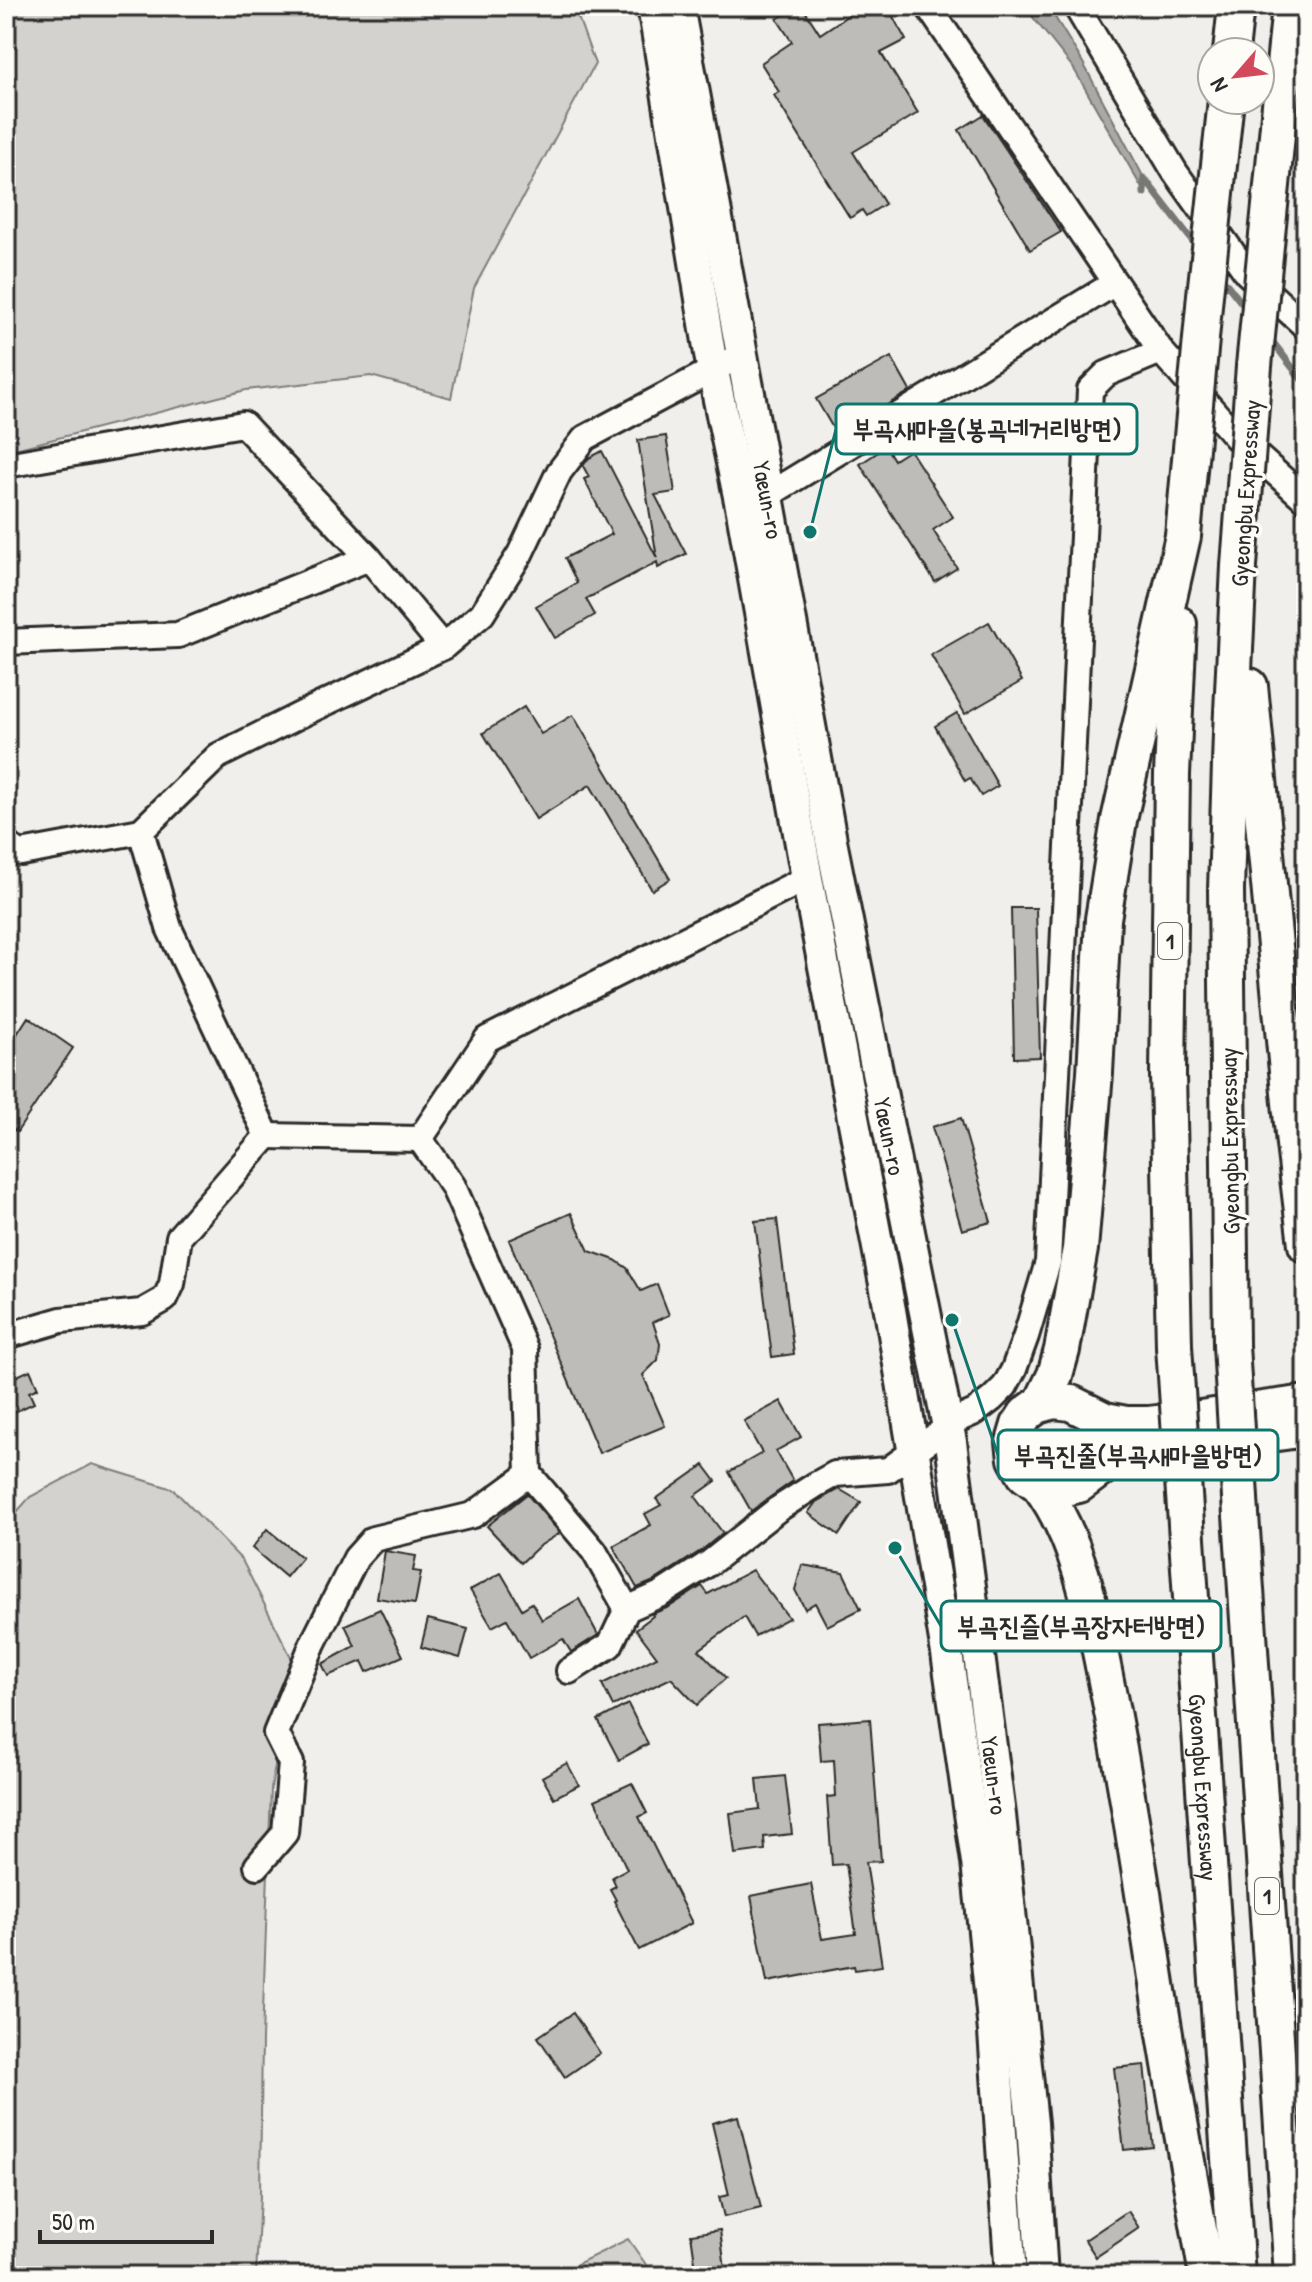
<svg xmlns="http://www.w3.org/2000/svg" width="1312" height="2282" viewBox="0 0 1312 2282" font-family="'Patrick Hand','Poor Story',sans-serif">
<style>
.green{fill:#d3d2cf;stroke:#7f7e7d;stroke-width:2}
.water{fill:#aaa9a7;stroke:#777775;stroke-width:2}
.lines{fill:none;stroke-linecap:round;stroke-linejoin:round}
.stream{stroke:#777775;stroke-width:7}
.building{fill:#bdbcb8;stroke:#2b2b2b;stroke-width:2}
.minor-casing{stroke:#2b2b2b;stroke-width:30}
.major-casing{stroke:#2b2b2b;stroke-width:36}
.highway-casing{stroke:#2b2b2b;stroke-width:40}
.minor{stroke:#fdfcf7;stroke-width:24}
.major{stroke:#fdfcf7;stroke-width:30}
.highway{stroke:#fdfcf7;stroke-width:34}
.highway-bridge-casing{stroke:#2b2b2b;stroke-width:40;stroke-linecap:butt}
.highway-bridge{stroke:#fdfcf7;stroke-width:34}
.labels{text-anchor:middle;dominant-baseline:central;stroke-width:7;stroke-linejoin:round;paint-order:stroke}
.shield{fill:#fdfcf7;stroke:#6a6a68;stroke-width:2}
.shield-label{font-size:22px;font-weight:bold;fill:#2b2b2b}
.street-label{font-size:24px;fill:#2b2b2b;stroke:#fdfcf7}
.leader{fill:none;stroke:#0f766e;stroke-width:3}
.callout-dot{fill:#0f766e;stroke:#fdfcf7;stroke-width:3}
.callout{fill:#fdfcf7;stroke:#0f766e;stroke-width:3}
.callout-label{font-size:26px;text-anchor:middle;font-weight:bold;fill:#2b2b2b}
</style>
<rect width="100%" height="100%" fill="#f0efeb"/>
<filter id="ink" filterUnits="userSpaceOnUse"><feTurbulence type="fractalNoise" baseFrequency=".0125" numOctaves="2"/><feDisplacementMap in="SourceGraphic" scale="16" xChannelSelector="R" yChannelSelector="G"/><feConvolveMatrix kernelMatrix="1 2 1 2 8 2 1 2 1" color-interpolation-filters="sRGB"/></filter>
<g filter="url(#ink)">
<g class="green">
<polygon points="6,6 574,6 595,64 474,288 451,398 371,376 246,390 11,450 6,448"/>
<polygon points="92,1464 173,1489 242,1560 293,1661 271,1789 262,2039 260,2196 256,2276 6,2276 6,1524 30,1497"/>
<polygon points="628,2239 654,2276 540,2276 555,2275"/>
</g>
<polygon class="water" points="1024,6 1048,6 1082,61 1144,178 1144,192 1074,69"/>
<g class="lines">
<g class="stream">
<polyline points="1144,193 1144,178 1198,248"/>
<polyline points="1218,273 1248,311"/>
<polyline points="1268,336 1306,385"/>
</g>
</g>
<g class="building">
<polygon points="798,6 802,6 820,34 862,6 887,6 906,40 881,53 918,113 853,152 885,204 866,216 862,210 850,218 774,95 779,92 761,63 792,42 777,19"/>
<polygon points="983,115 1061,232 1030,250 959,130"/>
<polygon points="891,357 910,391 837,435 816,399"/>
<polygon points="666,436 675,492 655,495 686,554 658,568 657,562 586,599 595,615 555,638 536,606 577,583 565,558 612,534 584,479 589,477 583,466 589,458 602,451 657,558 638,440"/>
<polygon points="886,447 894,460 910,450 953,517 933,530 957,568 935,582 860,464"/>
<polygon points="989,622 1022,681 965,714 931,655"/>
<polygon points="524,707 541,734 573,715 670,879 652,890 590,785 536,819 483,733"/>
<polygon points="957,713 998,786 981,796 970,778 965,781 935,726"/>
<polygon points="1011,908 1036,908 1040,1057 1014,1058"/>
<polygon points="28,1017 73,1048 17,1132 6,1125 6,1051"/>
<polygon points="961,1118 991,1222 962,1230 932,1127"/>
<polygon points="571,1213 589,1251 615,1260 627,1268 641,1291 657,1284 669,1315 653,1322 660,1344 658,1360 643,1375 665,1426 599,1453 509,1240"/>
<polygon points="777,1219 794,1354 772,1357 755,1221"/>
<polygon points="30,1370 38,1388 29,1392 34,1403 6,1416 6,1381"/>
<polygon points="781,1401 801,1437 776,1451 793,1481 751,1511 729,1472 762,1453 744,1421"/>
<polygon points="704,1465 716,1481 695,1496 723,1533 702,1550 654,1581 637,1588 613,1546 651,1525 645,1514 661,1505 656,1499"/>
<polygon points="839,1489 861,1502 839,1535 808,1513 816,1502"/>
<polygon points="527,1494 560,1533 538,1547 521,1563 487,1526"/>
<polygon points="267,1529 302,1558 286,1577 252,1548"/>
<polygon points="385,1551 416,1556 413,1571 421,1572 415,1604 377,1598"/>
<polygon points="802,1565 843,1572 861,1609 827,1626 815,1603 805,1609 795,1590"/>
<polygon points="752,1570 789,1618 755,1636 744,1617 699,1650 726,1678 697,1705 671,1678 613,1706 602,1684 657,1657 636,1629 653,1616 652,1614 669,1607 702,1586 708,1594"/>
<polygon points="501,1573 522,1609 532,1603 542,1620 579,1599 598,1635 571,1652 563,1639 529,1658 507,1619 492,1627 470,1590"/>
<polygon points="380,1609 403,1656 367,1672 362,1661 328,1676 322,1664 355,1646 345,1625"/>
<polygon points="428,1619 468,1629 460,1658 421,1647"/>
<polygon points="628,1704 648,1744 619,1760 598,1720"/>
<polygon points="870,1719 881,1861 866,1862 882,1966 855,1970 854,1966 767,1982 751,1896 811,1884 822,1939 856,1934 846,1864 832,1865 827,1797 836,1796 834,1760 821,1761 818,1723"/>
<polygon points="567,1763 579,1785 554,1798 542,1777"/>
<polygon points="785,1776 792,1834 764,1837 765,1850 735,1854 730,1813 760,1809 757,1779"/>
<polygon points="632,1783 647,1813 639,1817 692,1923 639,1950 614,1901 616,1900 610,1889 616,1886 612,1877 627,1869 595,1800"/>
<polygon points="573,2013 600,2053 565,2077 538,2037"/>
<polygon points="1144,2065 1153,2147 1124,2150 1114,2068"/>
<polygon points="738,2116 761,2208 724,2217 719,2197 729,2195 712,2123"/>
<polygon points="1128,2211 1139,2228 1096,2257 1085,2240"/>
<polygon points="720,2230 726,2276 697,2276 691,2234"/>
</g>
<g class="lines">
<g class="minor-casing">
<g id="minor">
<polyline points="928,6 1161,351 1236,437 1306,500"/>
<polyline points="1076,6 1175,172 1247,273 1306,327"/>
<polyline points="6,465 243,424 369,558"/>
<polyline points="768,495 1115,283"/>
<polyline points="6,642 178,635 369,558 443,647"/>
<polyline points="6,845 21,853 141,831"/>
<polyline points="267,1136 420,1139 487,1039 807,878"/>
<polyline points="6,1336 61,1320 142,1312 165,1299 172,1284 179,1237 267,1136 169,928 141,831 218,756 304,713 443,647 482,614 520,554 559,472 585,438 728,362"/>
<polyline points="529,1474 594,1551 627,1609"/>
<polyline points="569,1671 610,1645 627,1609 661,1594 711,1562 778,1509 817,1484 835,1474 888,1470 959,1419 975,1412 992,1399 1005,1386 1014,1369 1026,1336 1048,1262 1090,390 1106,374 1161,351"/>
<polyline points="257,1866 285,1833 291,1763 276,1733 313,1643 356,1558 373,1539 473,1515 529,1474 525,1349 453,1186 420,1139"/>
</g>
</g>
<g class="major-casing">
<g id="major">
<polyline points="653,6 712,366 742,511 807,878 890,1310 947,1653 977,1862 994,2032 1011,2276"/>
<path id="s1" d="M678,6L833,851L951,1442L1000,1815L1032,2123L1042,2276"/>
</g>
</g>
<g class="highway-casing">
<g id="highway">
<polyline points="1231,52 1236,6"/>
<polyline points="1278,125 1290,6"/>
<polyline points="1250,686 1294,1144 1306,1245"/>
<polyline points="1231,1345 1226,890 1231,733 1239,566"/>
<polyline points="1174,1346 1168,1075 1172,774 1179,624"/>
<polyline points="1306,1403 1200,1418 1149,1424 1126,1424 1105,1420 1071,1403 1054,1401 1037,1406 1026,1414 1019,1425 1014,1442 1016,1459 1025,1475 1039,1485 1056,1490 1079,1485 1110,1462 1133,1453 1306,1429"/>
<polyline points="1041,1404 1055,1375 1062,1350 1080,1249 1095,1073 1103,919 1119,820 1183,536"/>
<path d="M1039,1485C1082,1542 1095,1627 1109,1696C1127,1788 1141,1879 1155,1971C1170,2073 1190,2174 1207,2276"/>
<polyline points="1241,1515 1292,2276"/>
<path id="s2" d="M1186,1524L1237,2276"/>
</g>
</g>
<use href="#minor" class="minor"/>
<use href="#major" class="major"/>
<use href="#highway" class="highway"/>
<g class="highway-bridge-casing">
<g id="highway-bridge">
<polyline points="1183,536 1205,295 1226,100"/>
<polyline points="1239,566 1254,366 1278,125"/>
<polyline points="1231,1345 1241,1515"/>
<polyline points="1174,1346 1186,1524"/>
</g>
</g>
<use href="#highway-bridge" class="highway-bridge"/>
</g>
</g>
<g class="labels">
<g class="shield">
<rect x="1158" y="923" width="24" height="36" rx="6"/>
<rect x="1255" y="1878" width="24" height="36" rx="6"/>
</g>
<g class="shield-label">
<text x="1170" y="941">1</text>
<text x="1267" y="1896">1</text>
</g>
<g class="street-label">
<text transform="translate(1245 493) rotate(-86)">Gyeongbu Expressway</text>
<text stroke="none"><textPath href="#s1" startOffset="502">Yaeun-ro</textPath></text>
<text stroke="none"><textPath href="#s1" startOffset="1150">Yaeun-ro</textPath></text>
<text transform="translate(1229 1141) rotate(-91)">Gyeongbu Expressway</text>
<text stroke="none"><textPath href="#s1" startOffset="1798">Yaeun-ro</textPath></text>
<text stroke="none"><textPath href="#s2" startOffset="264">Gyeongbu Expressway</textPath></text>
</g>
</g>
<path class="leader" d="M810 532L836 429M952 1320L998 1455M895 1548L941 1626"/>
<g class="callout-dot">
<circle cx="810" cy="532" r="8"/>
<circle cx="952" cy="1320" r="8"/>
<circle cx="895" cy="1548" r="8"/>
</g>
<g class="callout">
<rect x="836" y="404" width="301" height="50" rx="8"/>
<rect x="998" y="1430" width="280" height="50" rx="8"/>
<rect x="941" y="1601" width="280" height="50" rx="8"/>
</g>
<g class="callout-label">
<text x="987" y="438">부곡새마을(봉곡네거리방면)</text>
<text x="1138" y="1464">부곡진줄(부곡새마을방면)</text>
<text x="1081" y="1635">부곡진즐(부곡장자터방면)</text>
</g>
<rect width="1312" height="2282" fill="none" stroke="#fdfcf7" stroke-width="32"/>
<rect x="16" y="16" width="1280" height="2250" fill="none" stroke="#2b2b2b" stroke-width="3" filter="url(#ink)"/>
<g transform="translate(1236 76) rotate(242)"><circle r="38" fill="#fdfcf7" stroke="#a9a8a5" stroke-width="2"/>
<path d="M0-6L14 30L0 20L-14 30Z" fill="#d1495b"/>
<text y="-12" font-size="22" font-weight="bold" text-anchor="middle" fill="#2b2b2b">N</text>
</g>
<path d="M40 2230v12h172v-12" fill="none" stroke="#2b2b2b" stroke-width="4"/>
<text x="52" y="2230" font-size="24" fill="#2b2b2b" stroke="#fdfcf7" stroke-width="6" paint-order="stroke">50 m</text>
</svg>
